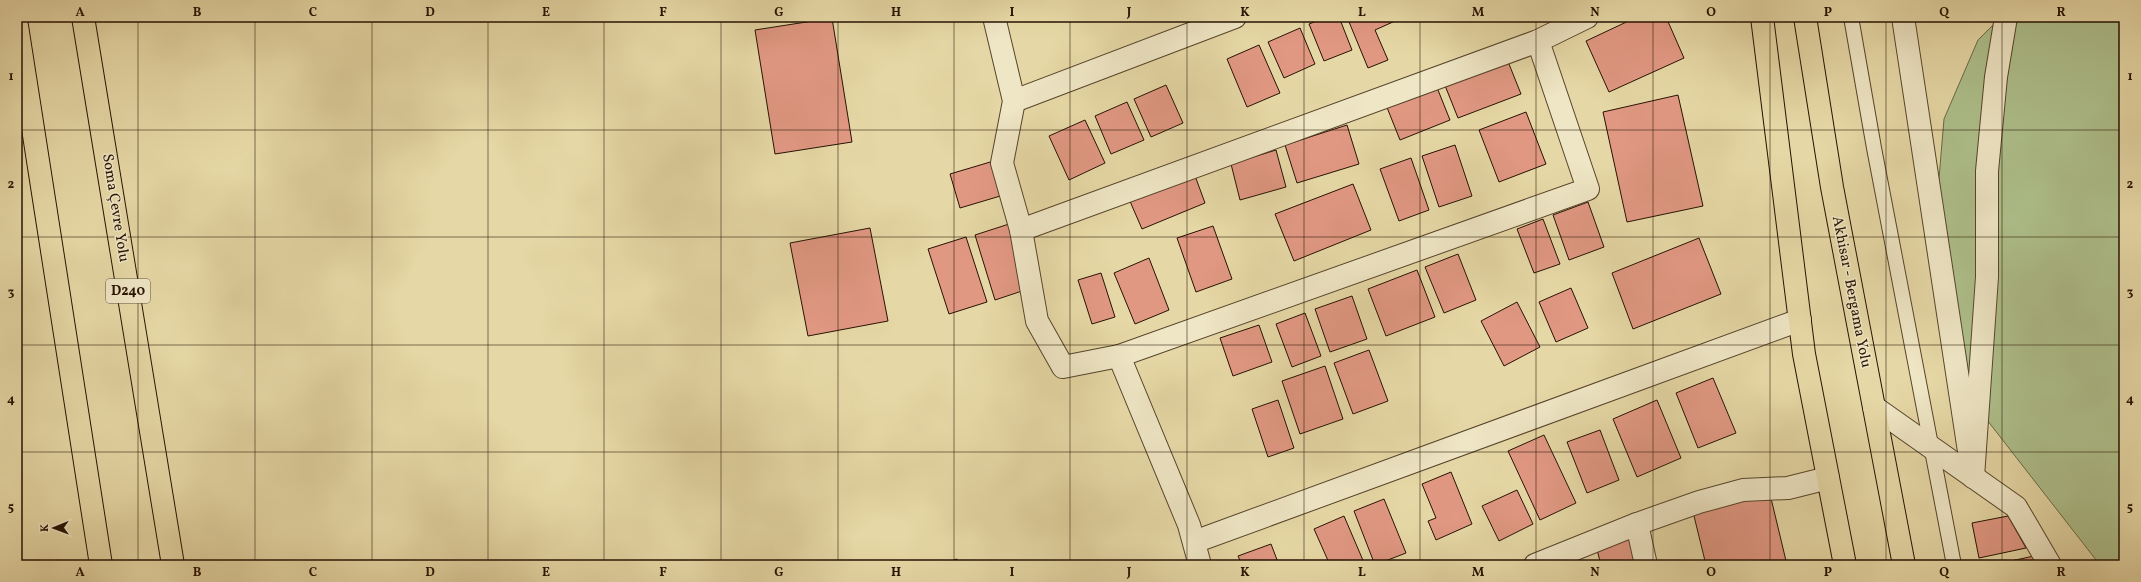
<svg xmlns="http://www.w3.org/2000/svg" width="2141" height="582" viewBox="0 0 2141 582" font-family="Vollkorn,serif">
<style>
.green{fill:#aec08c;stroke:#6a6947}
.building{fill:#e19883;stroke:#261202}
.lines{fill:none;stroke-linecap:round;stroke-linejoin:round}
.service-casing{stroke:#56442b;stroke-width:16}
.minor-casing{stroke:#56442b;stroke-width:24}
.tertiary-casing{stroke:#56442b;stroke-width:24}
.primary-casing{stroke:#261202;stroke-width:24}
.trunk-casing{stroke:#261202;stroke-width:24}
.service{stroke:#efe6c5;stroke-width:14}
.minor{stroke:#efe6c5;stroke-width:22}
.tertiary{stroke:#efe6c5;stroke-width:22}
.primary{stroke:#e6d8a6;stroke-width:22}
.trunk{stroke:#e6d8a6;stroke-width:22}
.grid{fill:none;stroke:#261202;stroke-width:1;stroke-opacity:0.55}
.labels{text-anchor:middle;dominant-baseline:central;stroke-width:3;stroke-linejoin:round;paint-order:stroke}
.shield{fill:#efe6c5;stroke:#62523c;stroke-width:1}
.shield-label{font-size:14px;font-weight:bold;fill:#261202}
.street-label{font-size:15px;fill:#261202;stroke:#efe6c5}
.neatline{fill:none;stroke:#261202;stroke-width:1.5}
.grid-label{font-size:13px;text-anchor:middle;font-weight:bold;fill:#261202}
</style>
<rect width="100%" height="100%" fill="#e6d8a6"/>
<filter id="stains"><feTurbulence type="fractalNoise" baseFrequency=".005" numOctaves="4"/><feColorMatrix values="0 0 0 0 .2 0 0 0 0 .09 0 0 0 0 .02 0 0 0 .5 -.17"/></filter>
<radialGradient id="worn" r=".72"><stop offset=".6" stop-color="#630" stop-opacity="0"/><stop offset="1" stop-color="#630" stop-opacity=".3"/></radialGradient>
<polygon class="green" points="2001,17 2124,17 2124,565 2100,565 1973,402 1938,190 1944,119 1978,40"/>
<g class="building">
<polygon points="1327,17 1339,17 1352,50 1324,61 1309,24"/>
<polygon points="1347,17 1404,17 1375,30 1388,60 1368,68"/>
<polygon points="1637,17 1666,17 1684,58 1609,92 1586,41"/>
<polygon points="832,18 852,142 775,154 755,30"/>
<polygon points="1300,28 1315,64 1284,78 1268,42"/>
<polygon points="1259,45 1280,93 1247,107 1227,59"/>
<polygon points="1507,59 1521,94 1458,118 1444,83"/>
<polygon points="1166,85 1183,123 1151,137 1134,99"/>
<polygon points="1436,85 1450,120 1400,140 1386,105"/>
<polygon points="1678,95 1703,206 1627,222 1603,112"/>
<polygon points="1127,102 1144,140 1111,154 1095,116"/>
<polygon points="1526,112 1546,164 1499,182 1479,130"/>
<polygon points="1085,120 1105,163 1069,180 1049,136"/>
<polygon points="1347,125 1359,164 1297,183 1285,145"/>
<polygon points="1455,145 1472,196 1439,207 1422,156"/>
<polygon points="1276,150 1286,187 1240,200 1231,164"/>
<polygon points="1411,158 1429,210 1399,221 1380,169"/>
<polygon points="997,160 1007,194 960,208 950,174"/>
<polygon points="1194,173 1205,203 1142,229 1129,199"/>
<polygon points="1353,184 1371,230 1294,261 1275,214"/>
<polygon points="1588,202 1604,247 1569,260 1553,215"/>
<polygon points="1543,219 1560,264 1534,273 1517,229"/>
<polygon points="1009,224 1028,289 995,300 975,235"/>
<polygon points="1213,226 1232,279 1196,292 1177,238"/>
<polygon points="870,228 888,321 808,336 790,243"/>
<polygon points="966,237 987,302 949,314 928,249"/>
<polygon points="1699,238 1721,294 1633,329 1612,273"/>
<polygon points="1458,254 1476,300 1444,313 1425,267"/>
<polygon points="1149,258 1169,310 1135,324 1114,273"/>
<polygon points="1417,270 1435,317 1386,336 1368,289"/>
<polygon points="1101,273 1115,317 1092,324 1078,280"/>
<polygon points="1571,288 1588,328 1556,342 1539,302"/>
<polygon points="1352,296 1367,339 1330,352 1315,309"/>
<polygon points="1517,302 1540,347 1504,366 1481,321"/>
<polygon points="1305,313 1321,356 1292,367 1276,324"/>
<polygon points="1259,325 1272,362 1233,376 1220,338"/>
<polygon points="1369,350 1388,401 1353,414 1334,363"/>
<polygon points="1325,366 1343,419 1300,434 1282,381"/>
<polygon points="1713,378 1736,433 1698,448 1676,393"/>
<polygon points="1278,400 1294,448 1268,457 1252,409"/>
<polygon points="1657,400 1681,458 1637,477 1613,419"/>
<polygon points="1600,430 1619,480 1587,493 1567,442"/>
<polygon points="1544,435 1576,503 1540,520 1508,451"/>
<polygon points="1451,472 1472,524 1436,540 1428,521 1436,518 1422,484"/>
<polygon points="1517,490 1533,524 1499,541 1482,506"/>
<polygon points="1770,494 1787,565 1706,565 1693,512"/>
<polygon points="1384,499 1406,553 1375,565 1354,511"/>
<polygon points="1344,516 1365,565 1330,565 1314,529"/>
<polygon points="2008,516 2026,548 1979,558 1972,523"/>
<polygon points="1633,532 1642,565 1601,565 1595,542"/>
<polygon points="1271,544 1279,565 1242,565 1238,556"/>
<polygon points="2034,556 2038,565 1992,565"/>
<polygon points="957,559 958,565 938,565"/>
</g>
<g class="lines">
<g class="service-casing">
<polyline id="service" points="1851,17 1874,148 1954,565"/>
</g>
<g class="minor-casing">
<g id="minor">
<polyline points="994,17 1014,101 1002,163 1021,230 1037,321 1063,367 1119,356 1588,189 1538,41"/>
<polyline points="1903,17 1970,458"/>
<polyline points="1014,101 1235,17"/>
<polyline points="1021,230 1538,41 1587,17"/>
<polyline points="1119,356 1189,525 1200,565"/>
<polyline points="1874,407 2016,507 2050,565"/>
<polyline points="1637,524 1646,565"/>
<polyline points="1194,542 1800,320"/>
<polyline points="1535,565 1637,524 1699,502 1743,490 1788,488 1828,478"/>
</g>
</g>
<g class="tertiary-casing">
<polyline id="tertiary" points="1973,477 1987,277 1987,171 1996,77 2006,17"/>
</g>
<g class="primary-casing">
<g id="primary">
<polyline points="1762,17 1804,354 1845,565"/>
<polyline points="1805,17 1832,187 1904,565"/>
</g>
</g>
<g class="trunk-casing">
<g id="trunk">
<polyline points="83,17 173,565"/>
<polyline points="17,26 101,565"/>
</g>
</g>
<use href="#service" class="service"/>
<use href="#minor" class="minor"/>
<use href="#tertiary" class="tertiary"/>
<use href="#primary" class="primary"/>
<use href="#trunk" class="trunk"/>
</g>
<path class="grid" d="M138,17V565M255,17V565M372,17V565M488,17V565M604,17V565M721,17V565M838,17V565M954,17V565M1070,17V565M1187,17V565M1304,17V565M1420,17V565M1536,17V565M1653,17V565M1770,17V565M1886,17V565M2002,17V565M17,130H2124M17,237H2124M17,345H2124M17,452H2124"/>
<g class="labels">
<rect class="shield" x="106" y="279" width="44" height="24" rx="3"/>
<g class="shield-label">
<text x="128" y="291">D240</text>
</g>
<g class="street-label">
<text transform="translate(115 208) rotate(81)">Soma Çevre Yolu</text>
<text transform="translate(1851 292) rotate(79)">Akhisar - Bergama Yolu</text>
</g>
</g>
<rect width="2141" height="582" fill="none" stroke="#e6d8a6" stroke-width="44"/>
<g transform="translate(54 528) rotate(269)" stroke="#efe6c5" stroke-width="3" paint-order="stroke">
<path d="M0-3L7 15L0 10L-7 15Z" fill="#261202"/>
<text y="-6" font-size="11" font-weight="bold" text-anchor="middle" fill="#261202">K</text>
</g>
<rect x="22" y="22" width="2097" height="538" class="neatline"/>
<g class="grid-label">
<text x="80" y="16">A</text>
<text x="197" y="16">B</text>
<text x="313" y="16">C</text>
<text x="430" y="16">D</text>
<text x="546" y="16">E</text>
<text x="663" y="16">F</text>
<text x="779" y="16">G</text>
<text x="896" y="16">H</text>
<text x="1012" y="16">I</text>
<text x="1129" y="16">J</text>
<text x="1245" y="16">K</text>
<text x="1362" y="16">L</text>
<text x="1478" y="16">M</text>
<text x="1595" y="16">N</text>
<text x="1711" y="16">O</text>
<text x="1828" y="16">P</text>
<text x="1944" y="16">Q</text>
<text x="2061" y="16">R</text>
<text x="11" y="80">1</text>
<text x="2130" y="80">1</text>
<text x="11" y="188">2</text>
<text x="2130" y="188">2</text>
<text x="11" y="296">3</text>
<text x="2130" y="296">3</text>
<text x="11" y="403">4</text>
<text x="2130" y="403">4</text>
<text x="11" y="511">5</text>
<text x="2130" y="511">5</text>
<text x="80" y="576">A</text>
<text x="197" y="576">B</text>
<text x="313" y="576">C</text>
<text x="430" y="576">D</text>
<text x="546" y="576">E</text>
<text x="663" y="576">F</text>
<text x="779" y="576">G</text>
<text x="896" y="576">H</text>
<text x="1012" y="576">I</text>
<text x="1129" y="576">J</text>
<text x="1245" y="576">K</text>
<text x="1362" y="576">L</text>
<text x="1478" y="576">M</text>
<text x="1595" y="576">N</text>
<text x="1711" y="576">O</text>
<text x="1828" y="576">P</text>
<text x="1944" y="576">Q</text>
<text x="2061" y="576">R</text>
</g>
<rect width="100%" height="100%" filter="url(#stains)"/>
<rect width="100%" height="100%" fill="url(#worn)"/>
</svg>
